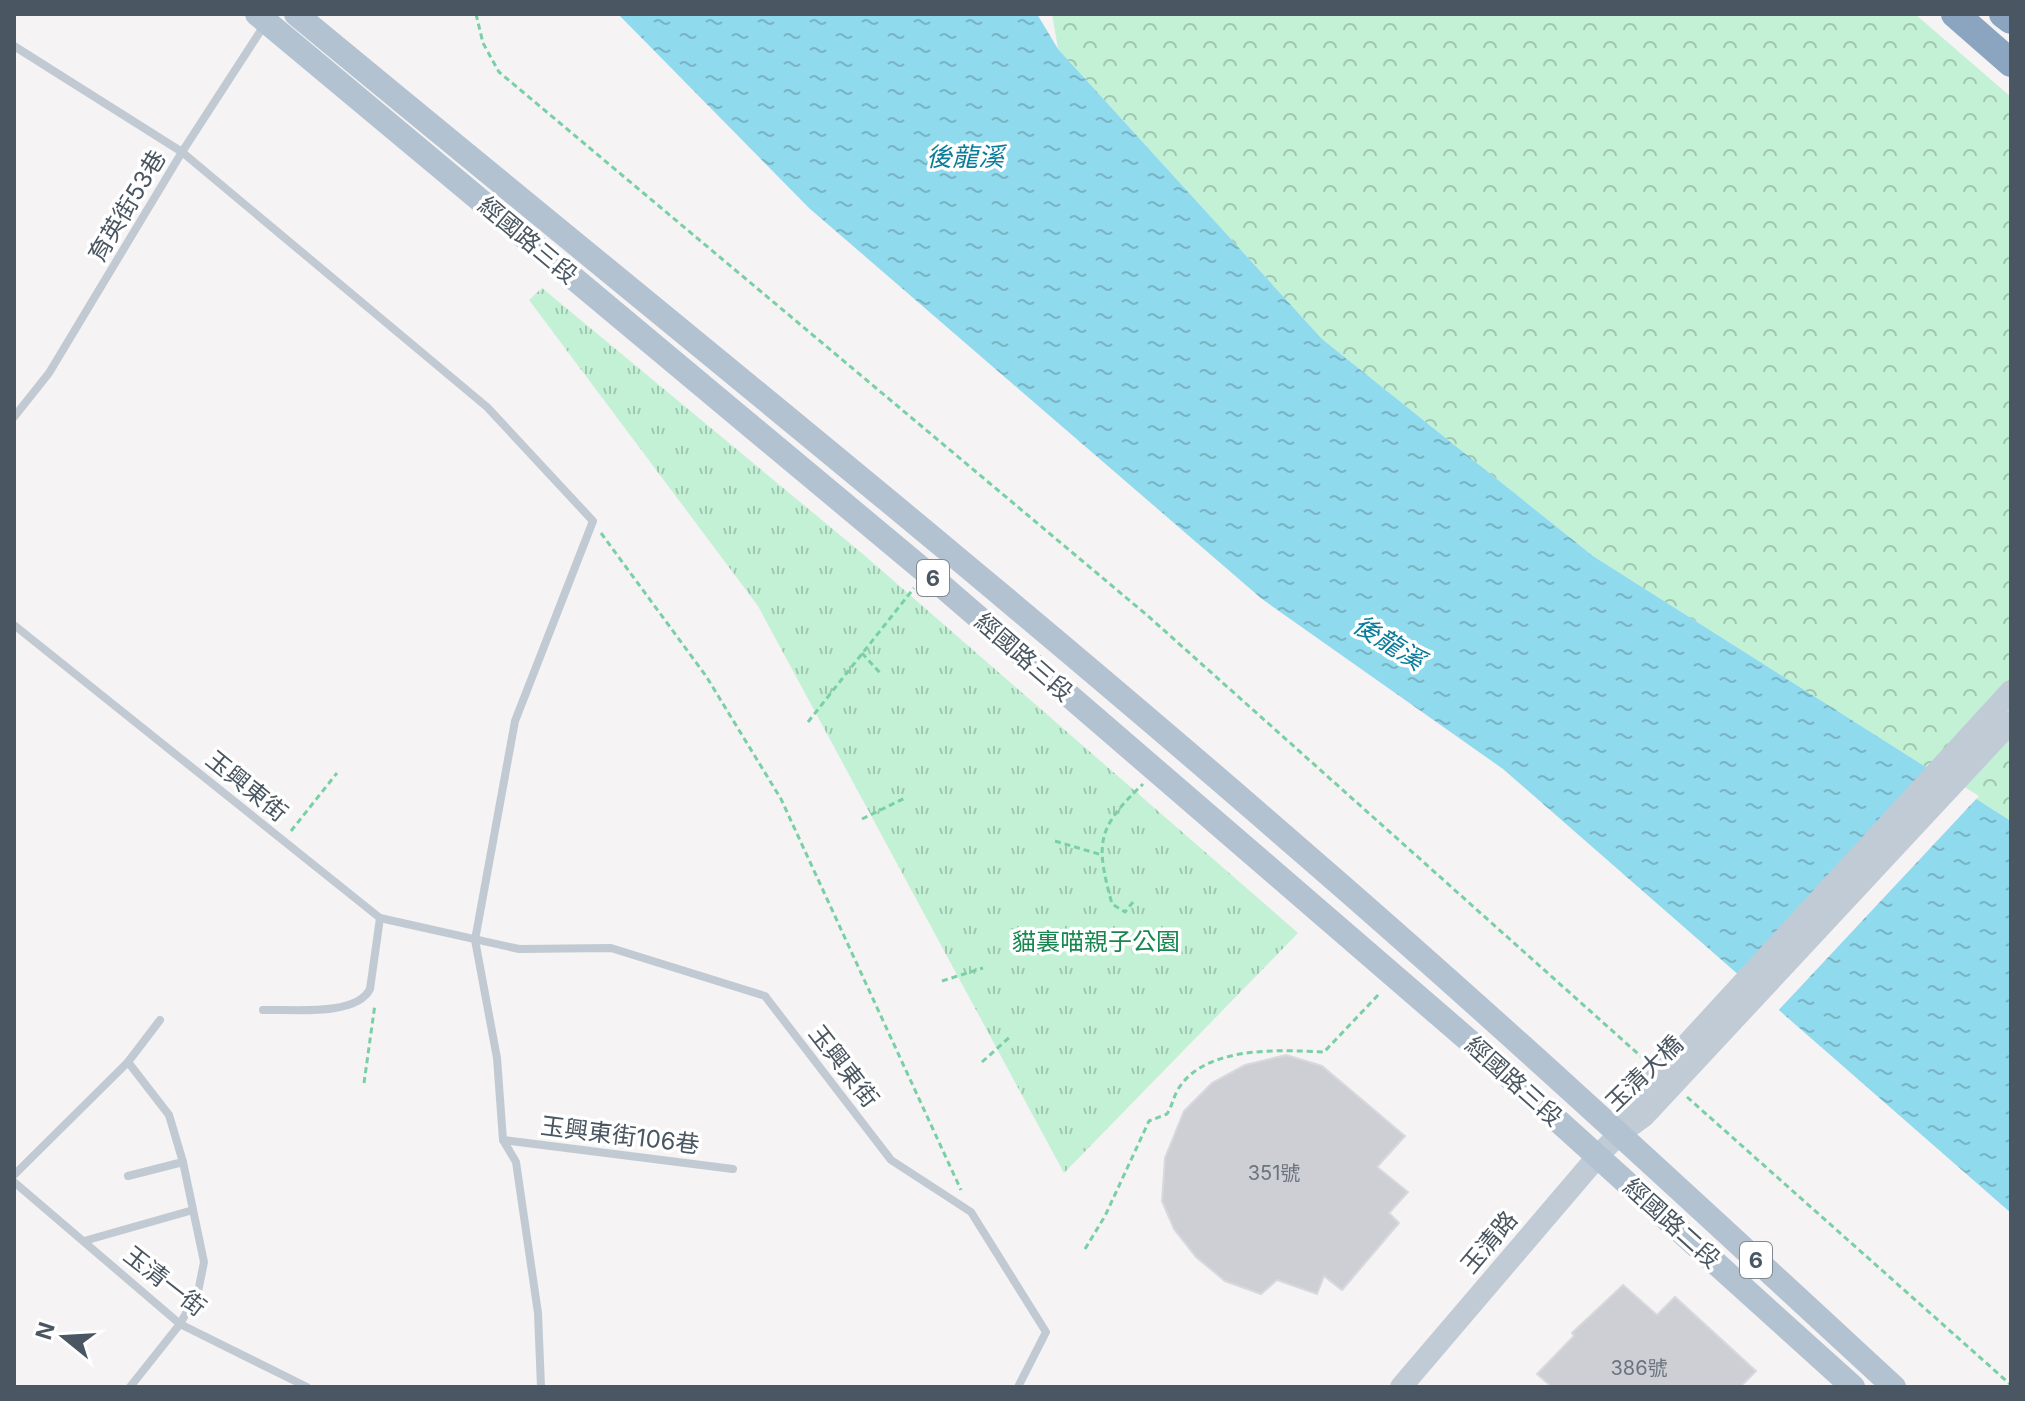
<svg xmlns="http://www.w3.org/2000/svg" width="2025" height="1401" viewBox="0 0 2025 1401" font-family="Inter,'Noto Sans TC',sans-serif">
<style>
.forest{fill:url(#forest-crowns)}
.park{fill:url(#park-tufts)}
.water{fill:url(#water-ripples)}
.pier{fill:#f5f3f3}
.building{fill:#cdcfd5;stroke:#d7d9de;stroke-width:2}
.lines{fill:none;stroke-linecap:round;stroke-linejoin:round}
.path{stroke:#7ad0a6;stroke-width:3;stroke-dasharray:6 4;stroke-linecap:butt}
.lane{stroke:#c1cad2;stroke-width:8}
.secondary{stroke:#c1cbd6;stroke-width:22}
.primary{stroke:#b3c2d1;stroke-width:24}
.highway{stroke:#8ba5c1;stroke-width:28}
.labels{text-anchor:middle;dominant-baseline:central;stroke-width:7;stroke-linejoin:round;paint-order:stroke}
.number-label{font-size:20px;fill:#6b747e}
.shield{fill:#fff;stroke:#808990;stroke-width:2}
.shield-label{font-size:22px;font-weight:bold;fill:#4a5661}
.street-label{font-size:24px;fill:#4a5661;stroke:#fff}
.park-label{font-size:24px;fill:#17864f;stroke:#fff}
.water-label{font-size:26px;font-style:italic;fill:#0c7c9b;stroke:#fff}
</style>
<defs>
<pattern id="forest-crowns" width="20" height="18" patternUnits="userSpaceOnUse" patternTransform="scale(2)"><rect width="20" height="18" fill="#c3f1d5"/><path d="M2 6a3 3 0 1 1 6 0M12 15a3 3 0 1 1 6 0" fill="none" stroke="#a0c6b0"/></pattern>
<pattern id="park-tufts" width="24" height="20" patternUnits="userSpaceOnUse" patternTransform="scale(2)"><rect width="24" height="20" fill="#c3f1d5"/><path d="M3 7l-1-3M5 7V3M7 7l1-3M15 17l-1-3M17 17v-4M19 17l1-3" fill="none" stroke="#a0c6b0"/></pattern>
<pattern id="water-ripples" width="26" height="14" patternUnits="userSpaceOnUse" patternTransform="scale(2)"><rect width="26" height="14" fill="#90daee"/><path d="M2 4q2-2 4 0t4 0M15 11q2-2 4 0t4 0" fill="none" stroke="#78b4c4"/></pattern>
</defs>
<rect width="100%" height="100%" fill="#f5f3f3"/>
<polygon class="forest" points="1052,14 1915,14 2011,97 2011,821 1593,556 1322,339 1058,49"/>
<polygon class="park" points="542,288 864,555 1298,933 1064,1173 758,606 529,300"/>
<polygon class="water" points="618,14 1037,14 1058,49 1322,339 1593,556 2011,821 2011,1213 1503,769 1262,599 809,208"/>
<polygon class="pier" points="1934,768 1979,796 1776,1013 1738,980"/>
<g class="building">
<polygon points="1286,1055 1322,1066 1405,1136 1377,1167 1408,1192 1389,1213 1399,1223 1342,1290 1324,1276 1317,1294 1277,1280 1261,1294 1225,1281 1196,1257 1174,1229 1162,1201 1165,1158 1184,1111 1212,1083 1245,1065"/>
<polygon points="1623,1285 1657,1315 1675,1297 1756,1371 1740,1387 1552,1387 1537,1374 1574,1336 1572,1333"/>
</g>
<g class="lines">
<g class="path">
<polyline points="476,14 483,43 499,72 1148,616 1645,1060"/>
<polyline points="601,533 706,676 781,799 961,1190"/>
<polyline points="862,653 880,673"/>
<polyline points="808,722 914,588"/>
<polyline points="862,819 905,798"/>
<polyline points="291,831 337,773"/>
<polyline points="1055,841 1102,855"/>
<path d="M1133,902L1125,912L1112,904C1095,842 1097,828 1143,784"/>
<polyline points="942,981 983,968"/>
<polyline points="982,1062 1011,1036"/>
<polyline points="364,1083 375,1004"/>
<polyline points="1687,1097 2011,1385"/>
<path d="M1085,1249L1105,1216L1149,1121L1167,1114C1172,1106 1173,1099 1177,1091C1203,1045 1279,1050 1324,1052L1380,993"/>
</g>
<g class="lane">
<polyline points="14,46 182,152 487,407 593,521 515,721 475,940 497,1058 503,1140 516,1162 538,1313 541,1387"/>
<polyline points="14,417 49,373 182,152 265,24"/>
<polyline points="14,625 380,918 519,949 611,948 765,996 891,1160 971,1212 1046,1332 1018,1387"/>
<path d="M263,1010C291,1009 356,1017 370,989L380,918"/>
<polyline points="128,1062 169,1115 183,1162 204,1262 198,1292 180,1324 130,1387"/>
<polyline points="503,1140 733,1169"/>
<polyline points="14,1175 128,1062 160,1020"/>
<polyline points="128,1176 183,1162"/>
<polyline points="14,1182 180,1324 307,1387"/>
<polyline points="84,1241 193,1210"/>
</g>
<g class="secondary">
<polyline points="1619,1134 1631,1105 2011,691"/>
<polyline points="1401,1387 1598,1156 1619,1134 1644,1116 2011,722"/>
</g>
<g class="primary">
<polyline points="257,14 927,573 1474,1045 1853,1387"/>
<path d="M296,14C633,293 975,566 1305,854C1505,1027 1699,1207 1894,1387"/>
</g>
<g class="highway">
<polyline points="1955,14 2011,63"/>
<polyline points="2003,14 2011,20"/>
</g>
</g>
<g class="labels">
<g class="number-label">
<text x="1274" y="1173">351號</text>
<text x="1639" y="1368">386號</text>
</g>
<g class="shield">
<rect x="917" y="560" width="32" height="36" rx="6"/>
<rect x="1740" y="1242" width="32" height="36" rx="6"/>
</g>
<g class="shield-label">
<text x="933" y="578">6</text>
<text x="1756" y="1260">6</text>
</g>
<g class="street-label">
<text transform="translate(127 206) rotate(-59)">育英街53巷</text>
<text transform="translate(528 240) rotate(40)">經國路三段</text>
<text transform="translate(1024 657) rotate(41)">經國路三段</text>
<text transform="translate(247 786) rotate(39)">玉興東街</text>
<text transform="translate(844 1066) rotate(52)">玉興東街</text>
<text transform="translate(1644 1073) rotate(-44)">玉清大橋</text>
<text transform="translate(1514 1081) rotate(42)">經國路三段</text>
<text transform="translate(620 1135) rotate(7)">玉興東街106巷</text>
<text transform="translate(1672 1223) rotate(42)">經國路二段</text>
<text transform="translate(1489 1242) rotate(-50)">玉清路</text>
<text transform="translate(165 1281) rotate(38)">玉清一街</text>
</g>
<g class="park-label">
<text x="1096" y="941">貓裏喵親子公園</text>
</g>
<g class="water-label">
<text x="965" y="156">後龍溪</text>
<text transform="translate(1389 642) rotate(32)">後龍溪</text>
</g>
</g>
<rect width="2025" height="1401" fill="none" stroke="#4a5661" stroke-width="32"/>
<g transform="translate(64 1337) rotate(288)" stroke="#ffffff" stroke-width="6" paint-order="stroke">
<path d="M0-6L14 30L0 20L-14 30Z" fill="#4a5661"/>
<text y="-12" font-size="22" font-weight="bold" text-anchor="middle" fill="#4a5661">N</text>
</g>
</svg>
